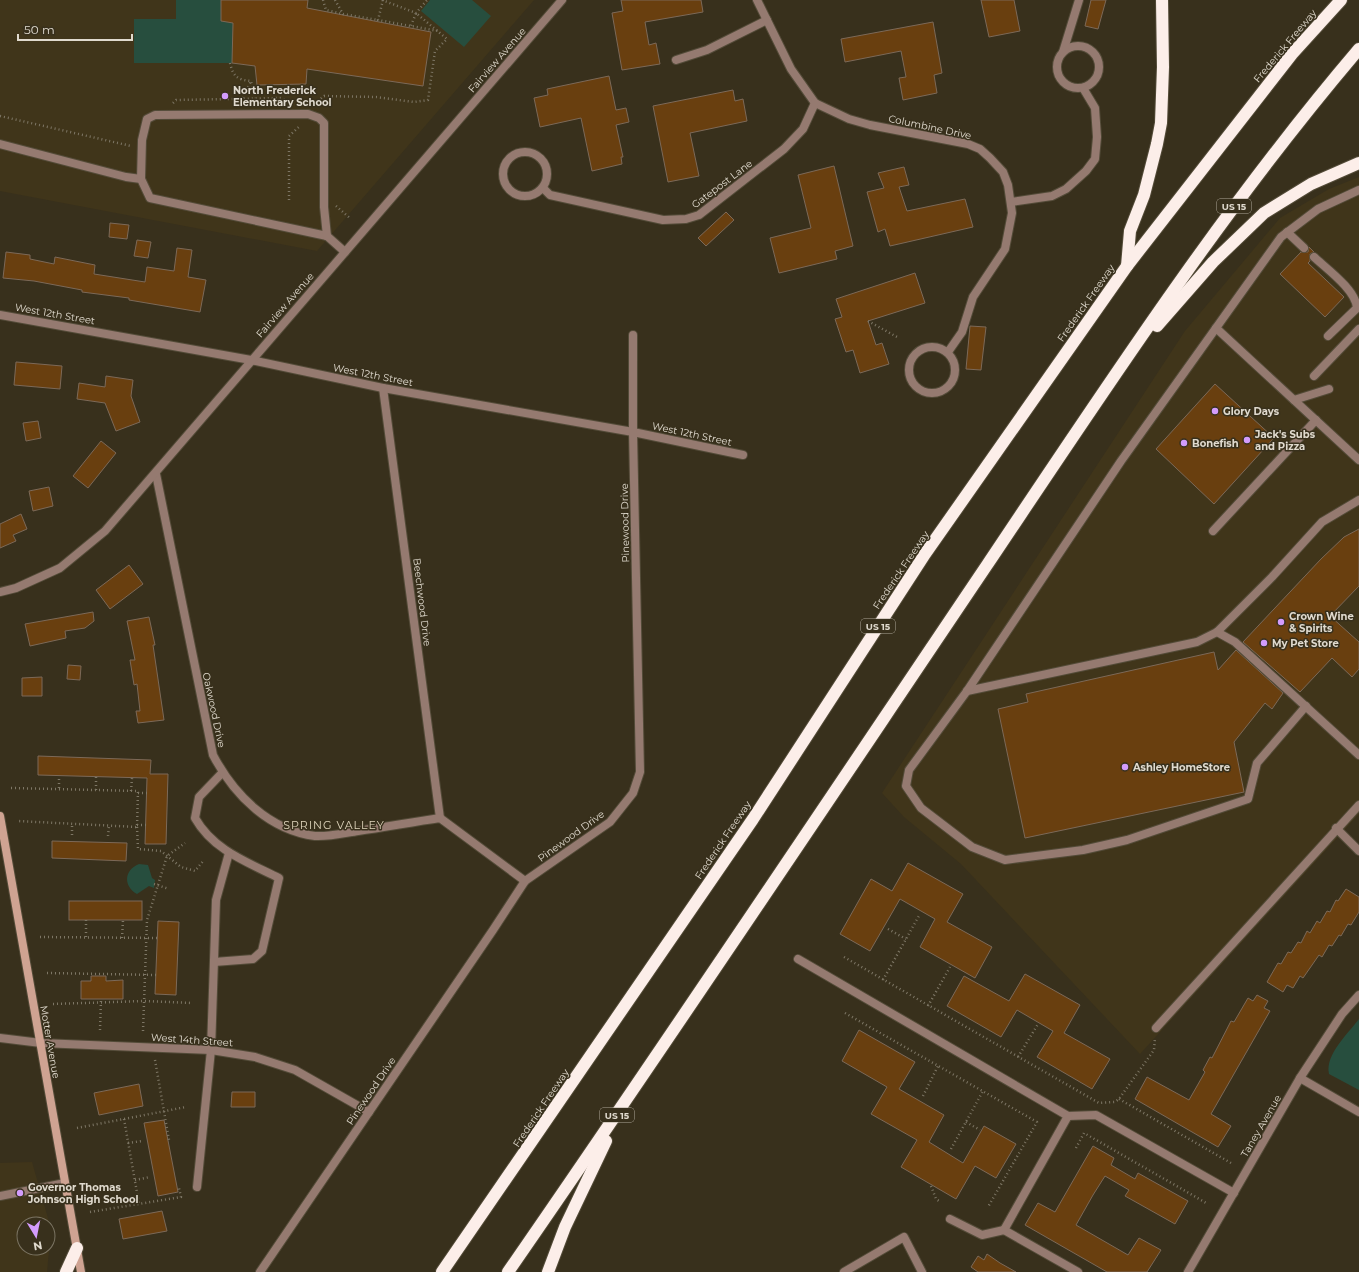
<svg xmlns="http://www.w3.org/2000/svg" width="1359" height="1272" viewBox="0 0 1359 1272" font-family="Montserrat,sans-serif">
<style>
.built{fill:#40351a;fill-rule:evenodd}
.green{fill:#274e3e}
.building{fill:#693f0f;stroke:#7c6958}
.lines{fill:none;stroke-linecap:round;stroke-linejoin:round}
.service-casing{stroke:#534b38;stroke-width:10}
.minor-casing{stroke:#534b38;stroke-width:10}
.tertiary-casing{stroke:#534b38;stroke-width:10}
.secondary-casing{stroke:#534b38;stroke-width:10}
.motorway-casing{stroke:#534b38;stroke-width:14}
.path{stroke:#7e7766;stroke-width:2.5;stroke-dasharray:1 3;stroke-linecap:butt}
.service{stroke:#957a70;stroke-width:8}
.minor{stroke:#957a70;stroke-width:8}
.tertiary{stroke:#957a70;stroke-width:8}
.secondary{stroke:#cfa392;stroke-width:8}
.motorway{stroke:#fceee9;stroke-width:12}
.poi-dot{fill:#d39cfc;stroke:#38301c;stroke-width:1.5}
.labels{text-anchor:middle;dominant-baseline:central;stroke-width:3;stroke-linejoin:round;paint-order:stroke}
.shield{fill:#38301c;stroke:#aea799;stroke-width:1}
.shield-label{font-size:9px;font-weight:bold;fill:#e0dace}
.street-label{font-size:10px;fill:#e0dace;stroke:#38301c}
.poi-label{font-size:10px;font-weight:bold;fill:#e0dace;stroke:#38301c;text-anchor:start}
.neighbourhood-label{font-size:11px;letter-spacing:1px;fill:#dfd5bc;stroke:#38301c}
</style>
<rect width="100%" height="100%" fill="#38301c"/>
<g class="built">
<polygon points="0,0 534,0 317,251 0,191"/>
<polygon points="1359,177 1359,814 1140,1054 961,864 904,817 882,793 1185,331 1280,218 1329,189"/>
<path d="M32,1162L51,1229L47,1272H0V1163ZM24,1224H48V1248H24Z"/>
</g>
<g class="green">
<polygon points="176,0 221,0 221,21 233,23 232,63 134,63 134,19 176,19"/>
<polygon points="430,0 472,0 491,16 464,47 421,11"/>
<path d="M139,864L148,865L152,878L155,880L154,888L149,886L137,894C123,886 124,870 139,864Z"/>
<path d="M1359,1019V1090L1329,1074C1325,1054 1348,1034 1359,1019Z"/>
</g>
<g class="building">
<polygon points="221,0 308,0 307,8 431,32 423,86 307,69 306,84 257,85 255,66 232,63 233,23 221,21"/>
<polygon points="621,0 701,0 703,12 645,22 649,45 656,43 660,64 622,70 612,13 623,11"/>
<polygon points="981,0 1014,0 1020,31 989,37"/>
<polygon points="1091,0 1106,0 1098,29 1085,26"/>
<polygon points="933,22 942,73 934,75 937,93 903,100 899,78 906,77 901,51 845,62 841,39"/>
<polygon points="609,76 616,110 626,108 629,122 616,125 623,157 621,157 622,164 592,171 581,118 540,127 534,98 548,95 547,89"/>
<polygon points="733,90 735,101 743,99 747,121 690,133 699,176 668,182 653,106"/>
<polygon points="834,166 853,246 835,251 837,259 779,273 770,238 811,228 798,175"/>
<polygon points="904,167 909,185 899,187 907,211 965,199 973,227 890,246 885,229 878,232 867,192 884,188 878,173"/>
<polygon points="726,212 734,220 706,246 698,238"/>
<polygon points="110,223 129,225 127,239 109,237"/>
<polygon points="137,240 151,242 148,258 134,256"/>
<polygon points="1309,247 1314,252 1310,254 1310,261 1308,263 1344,297 1325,317 1280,274 1301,252 1308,252"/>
<polygon points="177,248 192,250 188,277 206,280 200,312 129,300 129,298 82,292 82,290 34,281 3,278 6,252 30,255 30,259 54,264 55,257 95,265 94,274 145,282 147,267 174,271"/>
<polygon points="915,273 925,303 868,321 876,345 882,343 889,364 860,373 853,350 846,352 835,319 842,317 836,299"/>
<polygon points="970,326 986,327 981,370 966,369"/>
<polygon points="16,362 62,366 60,389 14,385"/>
<polygon points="106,376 133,380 131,396 140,422 116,431 105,403 77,399 79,383 105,387"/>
<polygon points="1215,384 1274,438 1214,504 1156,449"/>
<polygon points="38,421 41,438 26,441 23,423"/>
<polygon points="101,441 116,453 88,488 73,476"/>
<polygon points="49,487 53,506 33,511 29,491"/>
<polygon points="21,514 27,529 13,535 16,541 0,548 0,524"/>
<polygon points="1359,529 1359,586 1330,616 1359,642 1359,669 1352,677 1332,658 1300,692 1243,642 1321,559 1344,537"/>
<polygon points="129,565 143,584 110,609 96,590"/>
<polygon points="93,612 94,621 85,628 65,631 66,638 30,646 25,624"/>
<polygon points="149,617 155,645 153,645 164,720 138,723 136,711 140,711 137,684 134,685 130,660 135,660 127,621"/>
<polygon points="1236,650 1283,693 1272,709 1265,703 1234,742 1244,792 1025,838 998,709 1028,702 1026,694 1214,652 1218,670"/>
<polygon points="68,665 81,666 80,680 67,679"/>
<polygon points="42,677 42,696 22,696 22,678"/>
<polygon points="38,756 151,760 150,774 168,774 166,844 145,844 147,778 38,775"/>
<polygon points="52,841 127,843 126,861 52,858"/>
<polygon points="908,863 963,894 947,922 992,947 975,978 920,947 935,919 900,899 870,951 840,934 871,879 892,891"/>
<polygon points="1346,889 1359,897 1359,912 1351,925 1348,924 1341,936 1339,935 1332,946 1329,945 1322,957 1319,955 1303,978 1300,976 1293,988 1287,985 1283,992 1267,982 1278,963 1281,964 1288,952 1291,953 1298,942 1301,943 1307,931 1310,933 1317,921 1320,923 1327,911 1330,912 1336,900 1338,901"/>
<rect x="69" y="901" width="73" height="19"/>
<polygon points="158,921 179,922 176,995 155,994"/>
<polygon points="1025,974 1080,1005 1064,1033 1110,1059 1092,1089 1037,1057 1053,1031 1017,1010 1001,1037 947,1006 964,976 1009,1001"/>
<polygon points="91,976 106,976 106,981 123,980 123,999 81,999 81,981 91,981"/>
<polygon points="1257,995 1268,1001 1264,1008 1270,1011 1211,1114 1231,1126 1218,1147 1135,1099 1147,1077 1189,1100 1205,1072 1203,1070 1210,1057 1212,1058 1231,1021 1234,1022 1248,998 1253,1001"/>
<polygon points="859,1030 915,1062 899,1089 944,1115 929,1142 963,1163 984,1126 1016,1144 996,1178 975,1166 956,1199 901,1167 917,1140 871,1114 887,1087 842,1061"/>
<polygon points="139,1084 143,1106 99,1115 94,1093"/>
<polygon points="232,1092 255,1092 255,1107 231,1107"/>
<polygon points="164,1120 178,1192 158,1196 144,1123"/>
<polygon points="1093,1146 1114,1158 1111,1165 1135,1179 1138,1173 1188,1201 1175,1224 1125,1196 1129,1190 1105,1176 1093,1195 1076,1225 1128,1255 1139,1238 1161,1250 1147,1272 1107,1272 1025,1225 1038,1203 1055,1212"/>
<polygon points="162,1211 167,1231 123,1239 119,1219"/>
<polygon points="987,1254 1000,1263 1016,1272 978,1272 971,1267 978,1256 984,1260"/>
</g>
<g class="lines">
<g class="service-casing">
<g id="service">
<polyline points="676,60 707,50 767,20"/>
<polyline points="0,144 126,177 141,179 150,198 327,236 345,252"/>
<polyline points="141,179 142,140 147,119 155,115 308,114 319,118 324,123 324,207 327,236"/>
<polyline points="1287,232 1304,248"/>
<path d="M1314,257C1327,269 1356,290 1357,308L1328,336"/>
<polyline points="1216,328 1359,460"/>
<polyline points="1314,376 1359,329"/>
<polyline points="1294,400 1329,389"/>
<polyline points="1213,531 1316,420"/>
<polyline points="1217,632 1235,642 1359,755"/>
<polyline points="967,691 1197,642 1217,632 1272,577 1322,522 1359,500"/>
<polyline points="1306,706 1257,763 1248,799 1127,840 1083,850 1005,860 972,847 921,808 906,786 909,770 967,691 1121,461 1281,237 1318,209 1359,190"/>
<polyline points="798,959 1068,1116 1096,1115 1234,1193"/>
<path d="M214,962L253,959L262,951L279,878C247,862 213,850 195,818L199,797L222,773"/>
<polyline points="1156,1028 1359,805"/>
<polyline points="1068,1116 1004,1230 1078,1272"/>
<polyline points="197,1187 211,1050 216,900 229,853"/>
<polyline points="0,1196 65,1183"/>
<polyline points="950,1219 982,1235 1004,1230"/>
<polyline points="844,1272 904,1237 922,1272"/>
</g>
</g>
<g class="minor-casing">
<g id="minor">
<polyline points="757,0 791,69 815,103 849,119 870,125 968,144 980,149 990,158 1003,172 1008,185 1012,213 1005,249 973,297 962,332 948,352"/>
<circle cx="1078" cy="67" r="21"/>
<polyline points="1063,52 1079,0"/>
<circle cx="525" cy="174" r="22"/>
<polyline points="543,188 550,195 663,220 686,219 699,215 784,149 803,129 815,103"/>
<polyline points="1011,202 1052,196 1066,189 1086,171 1095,159 1097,137 1095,108 1083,88"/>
<polyline points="0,315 251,360 383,388 633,432 743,455"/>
<circle cx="932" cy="370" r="23"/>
<polyline points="383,388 440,818"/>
<path d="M156,474L213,755C234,795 269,830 315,836C328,837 345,833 358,831C385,827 413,822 440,818L525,881"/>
<polyline points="1336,828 1359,851"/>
<polyline points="0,1038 41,1043 211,1050 255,1057 295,1070 369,1112"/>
<polyline points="1300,1078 1359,1112"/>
<polyline points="260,1272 493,930 525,881 610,822 633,793 640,772 633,432 633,335"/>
</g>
</g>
<g class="tertiary-casing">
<g id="tertiary">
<polyline points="0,592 16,588 60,568 105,531 562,0"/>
<polyline points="1188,1272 1300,1078 1342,1014 1359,995"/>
</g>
</g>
<g class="secondary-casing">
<polyline id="secondary" points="0,816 81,1272"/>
</g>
<g class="motorway-casing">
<g id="motorway">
<polyline points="1127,266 1130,231 1144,195 1157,144 1161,123 1163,67 1162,0"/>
<polyline points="1157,326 1213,262 1264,213 1311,184 1359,163"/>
<polyline points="66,1272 77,1248"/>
<polyline points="442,1272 753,819 925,554 1127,266 1292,54 1341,0"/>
<path d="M508,1272C670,1038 828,801 987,565C1105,389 1221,211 1359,49"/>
<polyline points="548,1272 565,1227 606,1141"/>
</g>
</g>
<g class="path">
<polyline points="323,0 326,10 343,14"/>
<polyline points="335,0 343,14 378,20"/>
<polyline points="382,0 416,13 427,0"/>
<polyline points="383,0 378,20 438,31"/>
<path d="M230,63C233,76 237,80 251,81"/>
<polyline points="243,98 251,81 255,98"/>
<polyline points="173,103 176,100 282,98 288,103"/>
<polyline points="315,104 324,96 376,97 414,102 428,100 435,51 447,39 416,13 411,26"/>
<polyline points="0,116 131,146"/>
<polyline points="289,200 289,136 300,126"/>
<polyline points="336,206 351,219"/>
<polyline points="868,321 897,337"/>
<polyline points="11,788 138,791 137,827 17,821"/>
<polyline points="59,788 59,776"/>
<polyline points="96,790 96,777"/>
<polyline points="131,791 132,778"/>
<polyline points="138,793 147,793"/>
<polyline points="137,825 146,825"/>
<polyline points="137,827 138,849 161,851 181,867 195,871 204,860"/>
<polyline points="72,835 72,824"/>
<polyline points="108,836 109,826"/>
<polyline points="154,884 169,889"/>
<polyline points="86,920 86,938"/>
<polyline points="888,929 906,939"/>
<polyline points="40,937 157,938"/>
<polyline points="122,938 123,920"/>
<polyline points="844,957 1099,1103 1115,1102 1119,1099 1154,1050 1155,1038"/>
<polyline points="47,973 156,975"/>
<polyline points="883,980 920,914"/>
<polyline points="53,1004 144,1001 192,1003"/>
<polyline points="928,1006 950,967"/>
<polyline points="845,1013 1037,1122 988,1207"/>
<polyline points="100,1030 101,999"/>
<polyline points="143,1031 147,920 167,856 185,843"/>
<polyline points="1018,1057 1038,1024"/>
<polyline points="155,1060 169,1140"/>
<polyline points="923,1096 938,1066"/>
<polyline points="1119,1099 1231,1163"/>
<polyline points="124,1119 139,1204"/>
<polyline points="966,1122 980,1130"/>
<polyline points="77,1128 186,1107"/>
<polyline points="128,1143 142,1141"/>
<polyline points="1076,1148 1084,1133 1208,1204"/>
<polyline points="951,1149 983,1091"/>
<polyline points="135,1180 150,1177"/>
<polyline points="931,1186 936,1199 939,1201"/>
<polyline points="90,1212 181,1197 179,1188"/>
</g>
<use href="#service" class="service"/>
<use href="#minor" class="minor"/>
<use href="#tertiary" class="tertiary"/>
<use href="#secondary" class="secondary"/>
<use href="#motorway" class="motorway"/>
</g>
<g class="poi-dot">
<circle cx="225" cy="96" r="4"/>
<circle cx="1215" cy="411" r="4"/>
<circle cx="1247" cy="440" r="4"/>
<circle cx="1184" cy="443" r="4"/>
<circle cx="1281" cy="622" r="4"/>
<circle cx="1264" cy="643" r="4"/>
<circle cx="1125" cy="767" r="4"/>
<circle cx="20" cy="1193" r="4"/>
</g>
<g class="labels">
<g class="shield">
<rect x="1217" y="199" width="34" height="14" rx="3"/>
<rect x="861" y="619" width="34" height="14" rx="3"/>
<rect x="600" y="1108" width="34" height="14" rx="3"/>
</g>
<g class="shield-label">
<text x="1234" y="206">US 15</text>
<text x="878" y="626">US 15</text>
<text x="617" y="1115">US 15</text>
</g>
<g class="street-label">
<text transform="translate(1285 46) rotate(-50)">Frederick Freeway</text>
<text transform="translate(497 60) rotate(-49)">Fairview Avenue</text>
<text transform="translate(930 127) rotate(12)">Columbine Drive</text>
<text transform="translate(722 184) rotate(-37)">Gatepost Lane</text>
<text transform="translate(1086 303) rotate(-55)">Frederick Freeway</text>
<text transform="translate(285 305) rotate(-49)">Fairview Avenue</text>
<text transform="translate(55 314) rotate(10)">West 12th Street</text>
<text transform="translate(373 375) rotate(11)">West 12th Street</text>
<text transform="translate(692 434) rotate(12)">West 12th Street</text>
<text transform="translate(625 523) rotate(-91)">Pinewood Drive</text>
<text transform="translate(901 570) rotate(-56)">Frederick Freeway</text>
<text transform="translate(422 602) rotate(83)">Beechwood Drive</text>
<text transform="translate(214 710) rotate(78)">Oakwood Drive</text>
<text transform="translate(571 836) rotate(-36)">Pinewood Drive</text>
<text transform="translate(723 840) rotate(-56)">Frederick Freeway</text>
<text transform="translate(192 1040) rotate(4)">West 14th Street</text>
<text transform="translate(50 1042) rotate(80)">Motter Avenue</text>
<text transform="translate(371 1091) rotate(-56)">Pinewood Drive</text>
<text transform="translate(541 1108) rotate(-56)">Frederick Freeway</text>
<text transform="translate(1261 1126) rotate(-60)">Taney Avenue</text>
</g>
<g class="poi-label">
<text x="233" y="90">North Frederick<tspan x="233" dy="12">Elementary School</tspan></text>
<text x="1223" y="411">Glory Days</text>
<text x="1255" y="434">Jack's Subs<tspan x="1255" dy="12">and Pizza</tspan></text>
<text x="1192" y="443">Bonefish</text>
<text x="1289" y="616">Crown Wine<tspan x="1289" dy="12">&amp; Spirits</tspan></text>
<text x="1272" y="643">My Pet Store</text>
<text x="1133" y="767">Ashley HomeStore</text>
<text x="28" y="1187">Governor Thomas<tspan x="28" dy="12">Johnson High School</tspan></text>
</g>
<g class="neighbourhood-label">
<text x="334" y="825">SPRING VALLEY</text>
</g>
</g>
<g transform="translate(36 1236) rotate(170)"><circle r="19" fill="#38301c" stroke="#7b7463"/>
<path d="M0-3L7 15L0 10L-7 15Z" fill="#d39cfc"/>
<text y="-6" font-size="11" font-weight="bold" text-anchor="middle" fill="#e0dace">N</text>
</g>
<path d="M18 34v6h114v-6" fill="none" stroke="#e0dace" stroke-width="2"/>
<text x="24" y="34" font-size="12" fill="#e0dace" stroke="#38301c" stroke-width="3" paint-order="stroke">50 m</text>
</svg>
